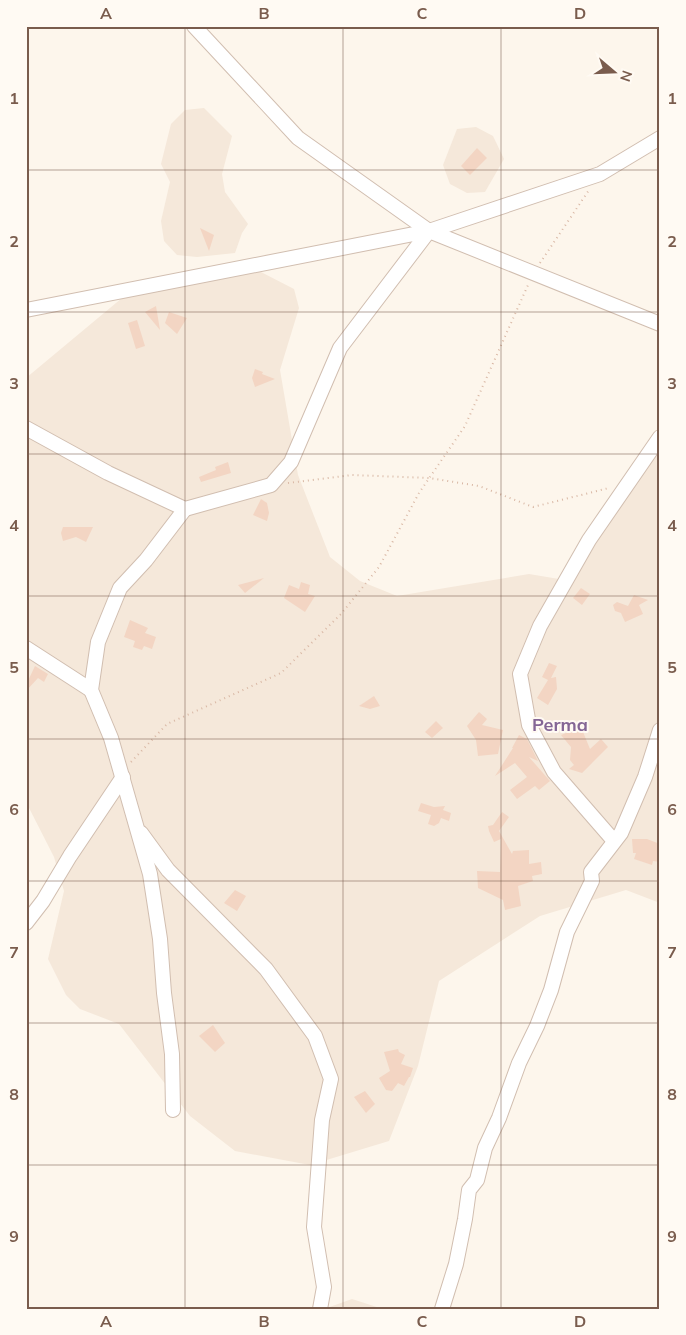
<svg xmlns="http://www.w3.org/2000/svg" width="686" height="1335" viewBox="0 0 686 1335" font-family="Mulish,sans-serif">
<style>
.residential{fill:#f5e8da}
.building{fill:#f3d5c3}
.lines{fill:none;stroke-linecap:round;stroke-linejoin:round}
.minor-casing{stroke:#d1beb0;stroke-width:16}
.path{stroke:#d9b8a5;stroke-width:2;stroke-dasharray:1 4;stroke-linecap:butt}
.minor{stroke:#fff;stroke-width:14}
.grid{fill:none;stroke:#7a5c4d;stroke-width:1;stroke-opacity:0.55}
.labels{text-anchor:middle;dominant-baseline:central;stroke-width:4;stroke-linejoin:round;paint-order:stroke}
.quarter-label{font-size:18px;font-weight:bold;fill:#846695;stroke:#fffaf3}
.neatline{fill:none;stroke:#7a5c4d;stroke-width:2}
.grid-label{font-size:16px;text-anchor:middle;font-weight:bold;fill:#7a5c4d}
</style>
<rect width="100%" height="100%" fill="#fdf6ec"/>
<g class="residential">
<polygon points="204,108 232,136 222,174 225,192 248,224 242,233 235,253 197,257 177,255 164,241 161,221 170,182 161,164 171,124 185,110"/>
<polygon points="476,127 493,136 504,159 485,192 467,193 450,184 443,165 457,129"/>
<polygon points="259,271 294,289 299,308 280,370 298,475 330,557 360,581 397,596 529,574 571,581 660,445 660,903 626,890 540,916 439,981 418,1066 389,1141 310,1165 235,1151 190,1116 119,1024 80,1009 66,995 48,959 64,891 54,857 26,802 26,378 134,288"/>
<polygon points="352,1299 383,1309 324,1309"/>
</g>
<g class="building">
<polygon points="477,148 487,158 470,175 461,166"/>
<polygon points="200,228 214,235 209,251"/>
<polygon points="156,306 160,330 145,312"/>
<polygon points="169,312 187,318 177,334 165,323"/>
<polygon points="137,320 145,346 136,349 128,323"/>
<polygon points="255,369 263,372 262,374 275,379 255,387 252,378"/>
<polygon points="228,462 231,473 201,482 199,477 216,470 215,467"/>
<polygon points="261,499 267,503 269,513 267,521 253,515"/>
<polygon points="63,527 93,527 86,542 76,537 63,541 61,533"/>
<polygon points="264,578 245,593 238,585"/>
<polygon points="301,582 310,585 308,594 315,596 305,612 284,598 289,585 299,589"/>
<polygon points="581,588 590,594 582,605 573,598"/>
<polygon points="634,595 648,600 639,605 643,614 625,622 621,613 615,611 613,605 617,602 628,606"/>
<polygon points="130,620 148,628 145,633 156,637 152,649 144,646 142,650 133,647 135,641 124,637"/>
<polygon points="549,663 557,666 551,678 556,677 557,689 548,705 537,698 548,680 542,677"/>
<polygon points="35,666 48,674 44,682 38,678 26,691 26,685"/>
<polygon points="374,696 380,706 370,709 359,706"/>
<polygon points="479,712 487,719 482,725 503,730 498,754 478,756 476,740 467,726"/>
<polygon points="436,721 443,728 432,738 425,732"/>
<polygon points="581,727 590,749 601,739 608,747 582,773 569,769 574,765 570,760 571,747 561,735"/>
<polygon points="519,735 527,739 538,761 529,757 550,781 539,790 535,786 517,799 510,790 527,777 515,763 495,776 513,748 512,748"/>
<polygon points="421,803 434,807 445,806 443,810 451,813 449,821 441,818 439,823 434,826 428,824 431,815 418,811"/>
<polygon points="502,812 509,817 499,831 512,854 513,851 529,850 529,864 541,862 542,874 532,876 533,881 518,886 521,906 505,910 503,900 478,888 477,871 500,872 501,839 494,842 489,831 488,826 493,825"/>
<polygon points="632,839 647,839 660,844 657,852 660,853 660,862 653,861 652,865 634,859 636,853 633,853"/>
<polygon points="235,890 246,896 237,911 224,903"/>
<polygon points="213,1025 225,1043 215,1052 199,1036"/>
<polygon points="398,1049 399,1052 405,1055 401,1064 413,1068 410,1077 409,1077 404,1086 398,1083 392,1091 386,1090 379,1078 390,1071 384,1052"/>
<polygon points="365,1091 375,1104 366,1113 354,1097"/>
</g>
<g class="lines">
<g class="minor-casing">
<g id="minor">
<polyline points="194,26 298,138 429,231 660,324"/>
<polyline points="26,310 429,231 600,174 660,138"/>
<polyline points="26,428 108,473 185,509 271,485 291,462 340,348 429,231"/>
<polyline points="26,648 91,690"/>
<polyline points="141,833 168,870 266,969 315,1036 331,1079 322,1120 314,1227 324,1287 320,1309"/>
<polyline points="614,841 554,772 529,725 520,674 540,626 589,540 660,437"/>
<polyline points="26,923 43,901 70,856 123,777"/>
<polyline points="173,1110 172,1054 164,993 160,939 150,874 111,738 91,690 98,642 120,588 146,560 185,509"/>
<polyline points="442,1309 456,1264 465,1219 469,1190 477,1180 485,1148 499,1118 519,1063 537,1026 551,990 567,932 592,881 591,872 621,833 645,777 660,730"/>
</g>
</g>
<g class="path">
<polyline points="540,263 589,190"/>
<polyline points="288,483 352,475 429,478 479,486 533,507 609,488"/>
<polyline points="131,762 167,724 281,673 341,614 379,567 419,493 465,426 528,285"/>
</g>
<use href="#minor" class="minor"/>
</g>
<path class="grid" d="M185,26V1309M343,26V1309M501,26V1309M26,170H660M26,312H660M26,454H660M26,596H660M26,739H660M26,881H660M26,1023H660M26,1165H660"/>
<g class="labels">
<g class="quarter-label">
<text x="560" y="724">Perma</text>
</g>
</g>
<rect width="686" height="1335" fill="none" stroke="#fffaf3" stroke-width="55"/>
<g transform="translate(614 72) rotate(109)" stroke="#fffaf3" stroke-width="4" paint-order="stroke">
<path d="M0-4L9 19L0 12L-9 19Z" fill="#7a5c4d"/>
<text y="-8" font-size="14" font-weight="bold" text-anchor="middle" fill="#7a5c4d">N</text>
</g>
<rect x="28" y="28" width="630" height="1280" class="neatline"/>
<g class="grid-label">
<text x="106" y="19">A</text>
<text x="264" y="19">B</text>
<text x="422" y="19">C</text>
<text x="580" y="19">D</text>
<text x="14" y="104">1</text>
<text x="672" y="104">1</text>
<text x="14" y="247">2</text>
<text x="672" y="247">2</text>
<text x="14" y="389">3</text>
<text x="672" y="389">3</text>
<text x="14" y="531">4</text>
<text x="672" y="531">4</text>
<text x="14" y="673">5</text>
<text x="672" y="673">5</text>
<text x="14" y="815">6</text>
<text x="672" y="815">6</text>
<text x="14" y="958">7</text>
<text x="672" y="958">7</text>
<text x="14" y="1100">8</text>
<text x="672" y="1100">8</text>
<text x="14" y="1242">9</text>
<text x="672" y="1242">9</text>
<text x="106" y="1327">A</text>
<text x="264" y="1327">B</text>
<text x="422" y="1327">C</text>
<text x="580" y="1327">D</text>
</g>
</svg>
